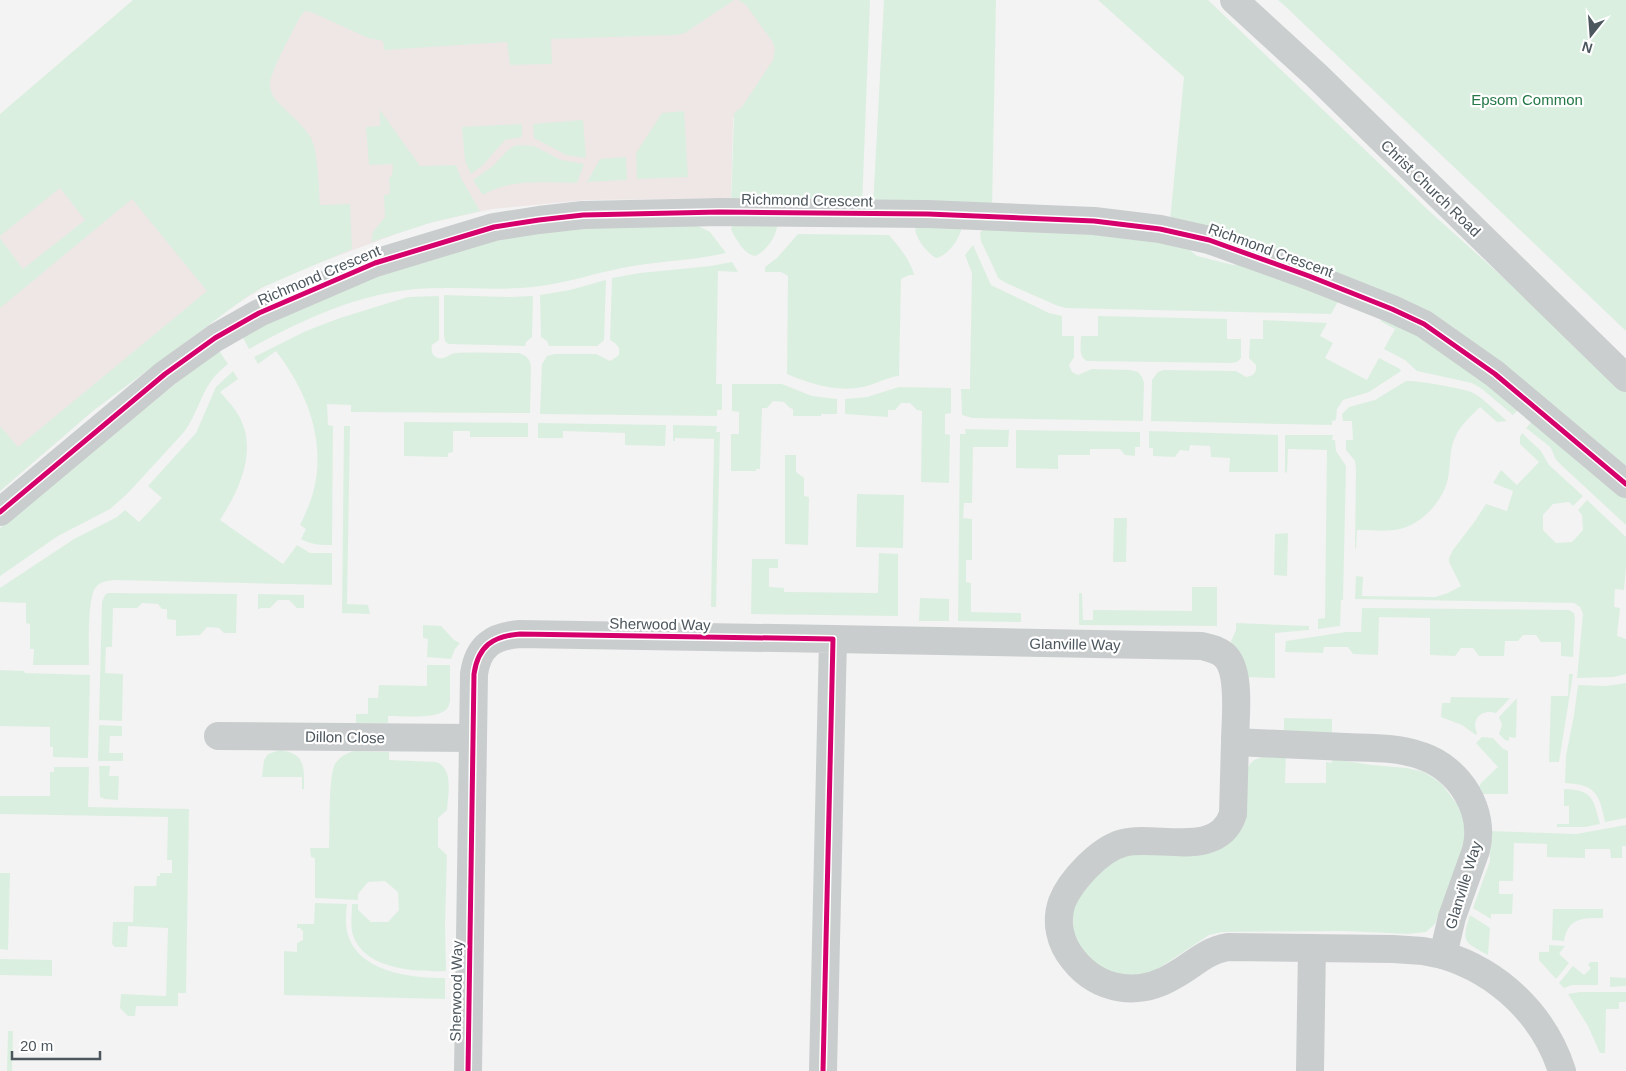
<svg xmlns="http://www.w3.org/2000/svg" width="1626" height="1071" viewBox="0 0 1626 1071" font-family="Helvetica,sans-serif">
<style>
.medical{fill:#efe6e6}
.green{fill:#dbefe0}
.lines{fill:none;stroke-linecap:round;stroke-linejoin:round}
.minor{stroke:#cacdce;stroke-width:28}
.secondary{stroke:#cbcecf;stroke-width:28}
.cycleway-casing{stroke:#fff;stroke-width:8}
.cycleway{stroke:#d6006c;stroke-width:5}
.labels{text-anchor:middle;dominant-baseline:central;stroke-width:4.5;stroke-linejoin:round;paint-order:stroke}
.park-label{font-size:15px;fill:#237746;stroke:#fff}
.street-label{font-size:15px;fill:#4c565d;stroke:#fff}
</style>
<rect width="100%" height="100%" fill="#f3f3f3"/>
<polygon class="medical" points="209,0 790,0 784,95 733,118 731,198 586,200 492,209 433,222 409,229 308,267 263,287 211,321 94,410 0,491 0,175"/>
<g class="green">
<path d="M133,0H734L685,33L677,35L551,39L552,64L510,65L507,42L384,50L383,41L368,38L311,12L305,11L300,17C294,29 269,74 270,85C270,90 272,95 275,99C285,110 303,125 310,136C318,148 319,189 320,205L350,204L352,249L263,287L245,298L94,410L0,491V426L18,447L207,291L132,199L0,308V238L23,269L85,220L60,188L0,236V114Z"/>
<polygon points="738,0 870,0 862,207 731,206 734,113 742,107 773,60 775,49 772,41 746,5"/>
<polygon points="884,0 996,0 992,209 873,207"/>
<polygon points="1098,0 1208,0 1428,210 1583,349 1626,391 1626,471 1474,349 1170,221 1184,77"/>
<polygon points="1278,0 1626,0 1626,331 1285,6"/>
<polygon points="380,110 420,166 456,165 461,178 480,211 433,222 371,242 373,232 385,217 384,195 390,194 389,177 392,176 393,164 369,165 366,127 380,126"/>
<polygon points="684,111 688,177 637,179 636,153 662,113"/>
<polygon points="583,120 586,158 566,155 534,138 533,124"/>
<polygon points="522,124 522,137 505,140 483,165 471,174 465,161 462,127"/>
<path d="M517,145L534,146L561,160L584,164L577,183C546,183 511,178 483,195L473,180L493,166L509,149Z"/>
<polygon points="626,157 627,180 587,182 600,159"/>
<path d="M733,225H776L777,227C775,239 766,250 756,256C744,255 738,241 732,232L731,229Z"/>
<path d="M916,225L961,229V231C957,242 947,256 936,258C927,253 912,235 916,225Z"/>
<path d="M564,226H698L710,232L726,253C692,261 656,261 622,268C592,274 563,284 533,287C494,291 455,286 416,289C357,294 300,321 249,349L242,336L253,329L425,255Z"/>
<polygon points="1022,227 1187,245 1191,251 1197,256 1233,265 1252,261 1339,300 1331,314 1066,308 1058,306 1006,283 998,278 997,275 981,241 980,233 984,228"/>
<path d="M798,234L889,235C899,247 910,259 914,275H909L901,279L899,376C888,377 880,382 870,385C843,394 812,385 787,374L788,276L781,272H765V267L777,258Z"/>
<polygon points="973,245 991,285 1049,313 1062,316 1062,336 1074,336 1074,357 1069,365 1072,372 1078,375 1092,369 1130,370 1138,372 1142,377 1144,383 1143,421 972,418 962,415 961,389 970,389 970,381 972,273 965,255"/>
<path d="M732,262L738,272L718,271L716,384H722V410H717V416L540,414L542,364L547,356L555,354H596L610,361L618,356C622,348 617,344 610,340L612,278L640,273L711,266Z"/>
<polygon points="606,280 604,340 597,346 549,346 547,341 541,337 540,295 570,290"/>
<polygon points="444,295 507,297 533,296 532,337 526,342 525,346 448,344 445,341 444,336"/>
<path d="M439,296V340L432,345C431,351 432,356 438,358C445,360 450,353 456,353C477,352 498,353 519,353C527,356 530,359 531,367L530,413L351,412V405L327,404L328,425L333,426L332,545C320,545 312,545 301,539L306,529L300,525C306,513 311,501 314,489C326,439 306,390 276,351L258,364L254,357L306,331L340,318L408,297Z"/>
<path d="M1098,316L1227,319V339H1241V358L1237,362L1231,363L1087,361C1078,356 1081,345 1081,336H1098Z"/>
<polygon points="1387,316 1523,404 1513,415 1482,389 1472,383 1417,371 1405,360 1384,349 1395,329 1380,321"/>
<path d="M1263,320L1327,323L1320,336L1333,343L1325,358L1367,380L1379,358L1400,369L1401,371L1369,392L1343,400L1337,409L1336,420L1332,421V425L1151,421L1152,380L1158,372L1163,370L1232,371H1236L1246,377C1253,376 1257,373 1256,365L1249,358L1250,339H1263Z"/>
<path d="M218,349L228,364C222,369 216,374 211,381C200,397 196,416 184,432L127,494L110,509L58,536L0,576V528L17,513Z"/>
<path d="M233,371L238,379L220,392C228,401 236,409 241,420C257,453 238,492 220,520L283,564L297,545L310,553H332V585L114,580C107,581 100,582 96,587C87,597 89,650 89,665H33L34,649H30V624L26,623V603L0,602V588L74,539L117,517L125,510L139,522L162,498L148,486L196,433L216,387Z"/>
<path d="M1406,381C1416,380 1461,388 1471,392C1484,398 1496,412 1507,421L1497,422L1480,407C1470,417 1459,426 1454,440C1449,452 1451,465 1448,478C1444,500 1422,524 1400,529C1387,532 1371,530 1357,530L1356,549L1355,548L1356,469L1355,461L1346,450V440H1353L1352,421H1343L1342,414L1349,407L1375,400Z"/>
<polygon points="732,384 782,384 812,396 837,399 837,414 821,414 821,416 793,416 793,409 790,408 784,402 773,401 767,408 762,408 760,469 756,469 756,471 731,471 731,434 739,434 739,412 732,411"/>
<polygon points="899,387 951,388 951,413 945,414 945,434 950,435 949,483 921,482 922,411 917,410 910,403 901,403 895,410 888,410 888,417 845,414 845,399 867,397"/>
<path d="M1537,416L1626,493V525L1558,462C1552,455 1554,451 1549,446L1526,428Z"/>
<polygon points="404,422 528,423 528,437 470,437 470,431 453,431 453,452 448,453 448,457 404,456"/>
<polygon points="538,423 666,425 665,446 625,445 625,433 563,431 563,438 538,438"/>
<polygon points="673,425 717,426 716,432 720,432 716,607 711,607 714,439 675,438 675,441 673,441"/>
<polygon points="344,426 350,426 347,604 368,605 370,614 342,613"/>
<polygon points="965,429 1009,430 1008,447 973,447 972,503 964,503 963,518 972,519 972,560 966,560 966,582 971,583 971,612 1021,613 1021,622 958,621 960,434 966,434"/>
<polygon points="1016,430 1140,432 1140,447 1135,447 1135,456 1125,455 1120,449 1090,449 1090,455 1058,455 1058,469 1016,468"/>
<polygon points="1149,431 1278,435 1278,472 1229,472 1230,458 1211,457 1210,446 1190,445 1189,451 1180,450 1175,457 1153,456 1153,448 1149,448"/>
<polygon points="1522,433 1541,451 1549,465 1583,496 1573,506 1569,502 1553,504 1543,515 1543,530 1556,543 1572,542 1583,530 1582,515 1578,510 1587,500 1626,537 1626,567 1624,590 1615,589 1614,607 1620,608 1617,636 1626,639 1626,674 1613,677 1577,678 1583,614 1580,607 1574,603 1355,599 1356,576 1363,577 1362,596 1435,597 1448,593 1461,586 1449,562 1449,558 1453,550 1475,521 1486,504 1507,511 1513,491 1493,483 1501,470 1517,485 1539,462 1520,444 1520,437"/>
<polygon points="1285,435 1333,435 1332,440 1335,440 1336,451 1346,466 1343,600 1341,600 1340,626 1318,629 1318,619 1325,618 1327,450 1288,449 1287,472 1285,473"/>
<polygon points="785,455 796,455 796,472 804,478 804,496 809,497 808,545 785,544"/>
<polygon points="857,494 904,495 903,548 856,547"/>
<polygon points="1114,518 1127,518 1126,562 1113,562"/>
<polygon points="1288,533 1287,576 1274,575 1275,534"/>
<polygon points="879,553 898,554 898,616 751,614 752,559 778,559 778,568 769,568 769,587 784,588 784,592 878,593"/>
<polygon points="1192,587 1217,587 1217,626 1079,625 1079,593 1082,593 1083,620 1093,620 1093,610 1097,610 1192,611"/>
<polygon points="108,593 237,594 236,633 224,633 219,628 207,627 200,635 176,636 176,620 167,619 167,609 162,609 158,604 142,603 137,608 113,608 112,647 106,647 105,673 123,674 122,721 99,720 102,602 105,595"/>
<polygon points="258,594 304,595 304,608 297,608 289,600 278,600 270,608 260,608 260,609 258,609"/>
<polygon points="920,598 949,599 949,621 919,621"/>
<polygon points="1362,608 1569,610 1574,613 1575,618 1573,657 1561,656 1561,642 1541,642 1536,635 1523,635 1518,641 1505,641 1504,656 1479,656 1473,648 1461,648 1455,656 1430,655 1430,618 1379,617 1378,655 1353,654 1348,647 1324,647 1323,653 1285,652 1286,641 1346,632 1361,632"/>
<polygon points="1236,623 1309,626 1309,630 1275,633 1275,678 1246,677 1229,646 1236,630"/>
<polygon points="423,625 441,626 454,640 460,643 455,649 451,659 427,657 428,639 423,638"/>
<path d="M427,665H450V701C449,705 448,709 444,711C434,719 401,716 388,716V723H356V714H368V698H378L379,685L427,686Z"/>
<polygon points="0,670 24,671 25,673 90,675 88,758 53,757 53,747 50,747 50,727 0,726"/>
<polygon points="1569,674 1573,674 1559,762 1549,762 1551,696 1568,696"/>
<path d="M1626,683V818L1605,822C1599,793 1596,785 1565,783L1566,756L1574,715L1578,685L1606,686Z"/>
<path d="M1451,697L1510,698L1496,713C1481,709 1471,719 1477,733L1476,735L1462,725L1441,717L1442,703H1450Z"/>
<polygon points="1517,698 1516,738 1509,737 1509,741 1505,740 1499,734 1502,725 1499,717"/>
<polygon points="1284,718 1332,719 1332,733 1284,732"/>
<polygon points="99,725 122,726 122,736 110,736 109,753 123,753 123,761 98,761"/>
<polygon points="1482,737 1493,738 1502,748 1508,751 1508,794 1481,794 1479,787 1481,783 1498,767 1476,743"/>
<path d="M280,750C306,754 304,767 304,789H302V777H262L264,760L268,754Z"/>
<path d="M354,751L389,752V760L436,762C454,768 448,795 447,810L438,818V847L447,855L445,925L446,971C417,972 364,970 353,935C350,926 352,914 352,904H358V910L371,922H388L399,910L398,892L385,881L368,882L358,894V900L315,898V858L311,857L310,848H329C330,831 328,777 335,764C340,757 346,753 354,751Z"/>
<polygon points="1265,756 1286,756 1285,783 1326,783 1326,762 1332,763 1332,759 1372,765 1407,768 1424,772 1441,783 1457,804 1465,820 1466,844 1435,924 1426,932 1408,934 1344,931 1222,932 1209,935 1203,939 1153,972 1124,977 1097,968 1073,937 1072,906 1087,882 1123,855 1199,852 1250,764 1254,760"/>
<polygon points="99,766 110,766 109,776 119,776 118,800 105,799 100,797"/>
<polygon points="54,767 89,767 88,807 189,809 186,993 178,993 178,1006 136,1006 135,1016 128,1016 120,1008 121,994 166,996 168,928 128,926 127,947 115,947 112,944 113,922 133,922 134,886 156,886 157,876 160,876 160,873 172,873 172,860 167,860 168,817 0,814 0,796 50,796 50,772 54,772"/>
<path d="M1564,789C1593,790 1593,798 1600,824L1585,827H1557V824H1569V806H1564Z"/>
<polygon points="1626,825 1626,846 1622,846 1622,858 1611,858 1610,849 1585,849 1585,858 1547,857 1547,844 1514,843 1513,881 1499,881 1499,894 1513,894 1512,914 1491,914 1491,919 1473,908 1490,861 1489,831 1576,834"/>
<polygon points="0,873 10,873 8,950 0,949"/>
<path d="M315,903L347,904C346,913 345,922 347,931C356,972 410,978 445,978V999L284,995V951L297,952V943L303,940V931L300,928H297V924H314Z"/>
<path d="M1553,909H1603V918C1584,918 1568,917 1564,941L1552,940Z"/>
<path d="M1470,915L1490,928L1488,955C1464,942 1461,942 1470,915Z"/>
<polygon points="1549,945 1565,946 1559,954 1569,963 1556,979 1539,960 1539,952 1549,952"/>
<polygon points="0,959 52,960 52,976 0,975"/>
<polygon points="1590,962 1598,962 1598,985 1572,985 1564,988 1559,983 1573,966 1584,975 1591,968 1588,965"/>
<polygon points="1610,977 1626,978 1626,986 1610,987"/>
<polygon points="1580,992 1626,992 1626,1002 1619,1002 1619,1009 1606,1009 1605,1053 1600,1053 1588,1026 1568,994"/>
<polygon points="8,1031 13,1031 12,1071 7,1071"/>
</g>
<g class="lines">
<g class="minor">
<polyline points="0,512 165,374 215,338 259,313 375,263 494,227 539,220 583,215 720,212 928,214 1094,221 1160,229 1209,240 1309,276 1392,309 1424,324 1495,374 1626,484"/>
<path d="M833,639L1202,646C1210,648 1217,649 1224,655C1242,670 1235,720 1235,742C1272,744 1309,745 1346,747C1372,748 1398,747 1422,756C1460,769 1486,811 1476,850L1452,917L1443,955C1499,972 1544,1015 1562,1071"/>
<polyline points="218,736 472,738"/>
<path d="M1235,742L1233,814C1218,860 1157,834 1123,843C1100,849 1071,880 1062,902C1055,922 1060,943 1073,959C1099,992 1140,997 1175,975C1195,964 1205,951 1228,947L1393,949L1423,951L1443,955"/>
<path d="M468,1071L474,674C478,646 493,636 520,634L833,639L823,1071"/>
<polyline points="1310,1071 1312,948"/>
</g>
<polyline class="secondary" points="1234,0 1317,76 1626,378"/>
<g class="cycleway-casing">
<g id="cycleway">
<polyline points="0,512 165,374 215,338 259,313 375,263 494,227 539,220 583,215 720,212 928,214 1094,221 1160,229 1209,240 1309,276 1392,309 1424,324 1495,374 1626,484"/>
<path d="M468,1071L474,674C478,646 493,636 520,634L833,639L823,1071"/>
</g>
</g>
<use href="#cycleway" class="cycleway"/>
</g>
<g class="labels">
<g class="park-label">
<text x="1527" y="99">Epsom Common</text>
</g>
<g class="street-label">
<text transform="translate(1431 188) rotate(44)">Christ Church Road</text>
<text transform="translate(807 200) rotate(1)">Richmond Crescent</text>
<text transform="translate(1271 250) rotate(20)">Richmond Crescent</text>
<text transform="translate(319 275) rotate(-23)">Richmond Crescent</text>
<text transform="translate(660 624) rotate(1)">Sherwood Way</text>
<text transform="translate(1075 644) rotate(1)">Glanville Way</text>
<text transform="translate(345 737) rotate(1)">Dillon Close</text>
<text transform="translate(1463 885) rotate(-73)">Glanville Way</text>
<text transform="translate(456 991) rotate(-89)">Sherwood Way</text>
</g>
</g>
<g transform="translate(1591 35) rotate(197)" stroke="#ffffff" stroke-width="4" paint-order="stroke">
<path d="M0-4L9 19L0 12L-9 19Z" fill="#4c565d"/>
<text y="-8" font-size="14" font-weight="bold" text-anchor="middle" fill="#4c565d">N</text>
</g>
<path d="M12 1051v8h88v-8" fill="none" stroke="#4c565d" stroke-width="2.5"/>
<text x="20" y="1051" font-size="15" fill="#4c565d" stroke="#ffffff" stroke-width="4" paint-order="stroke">20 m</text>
</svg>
